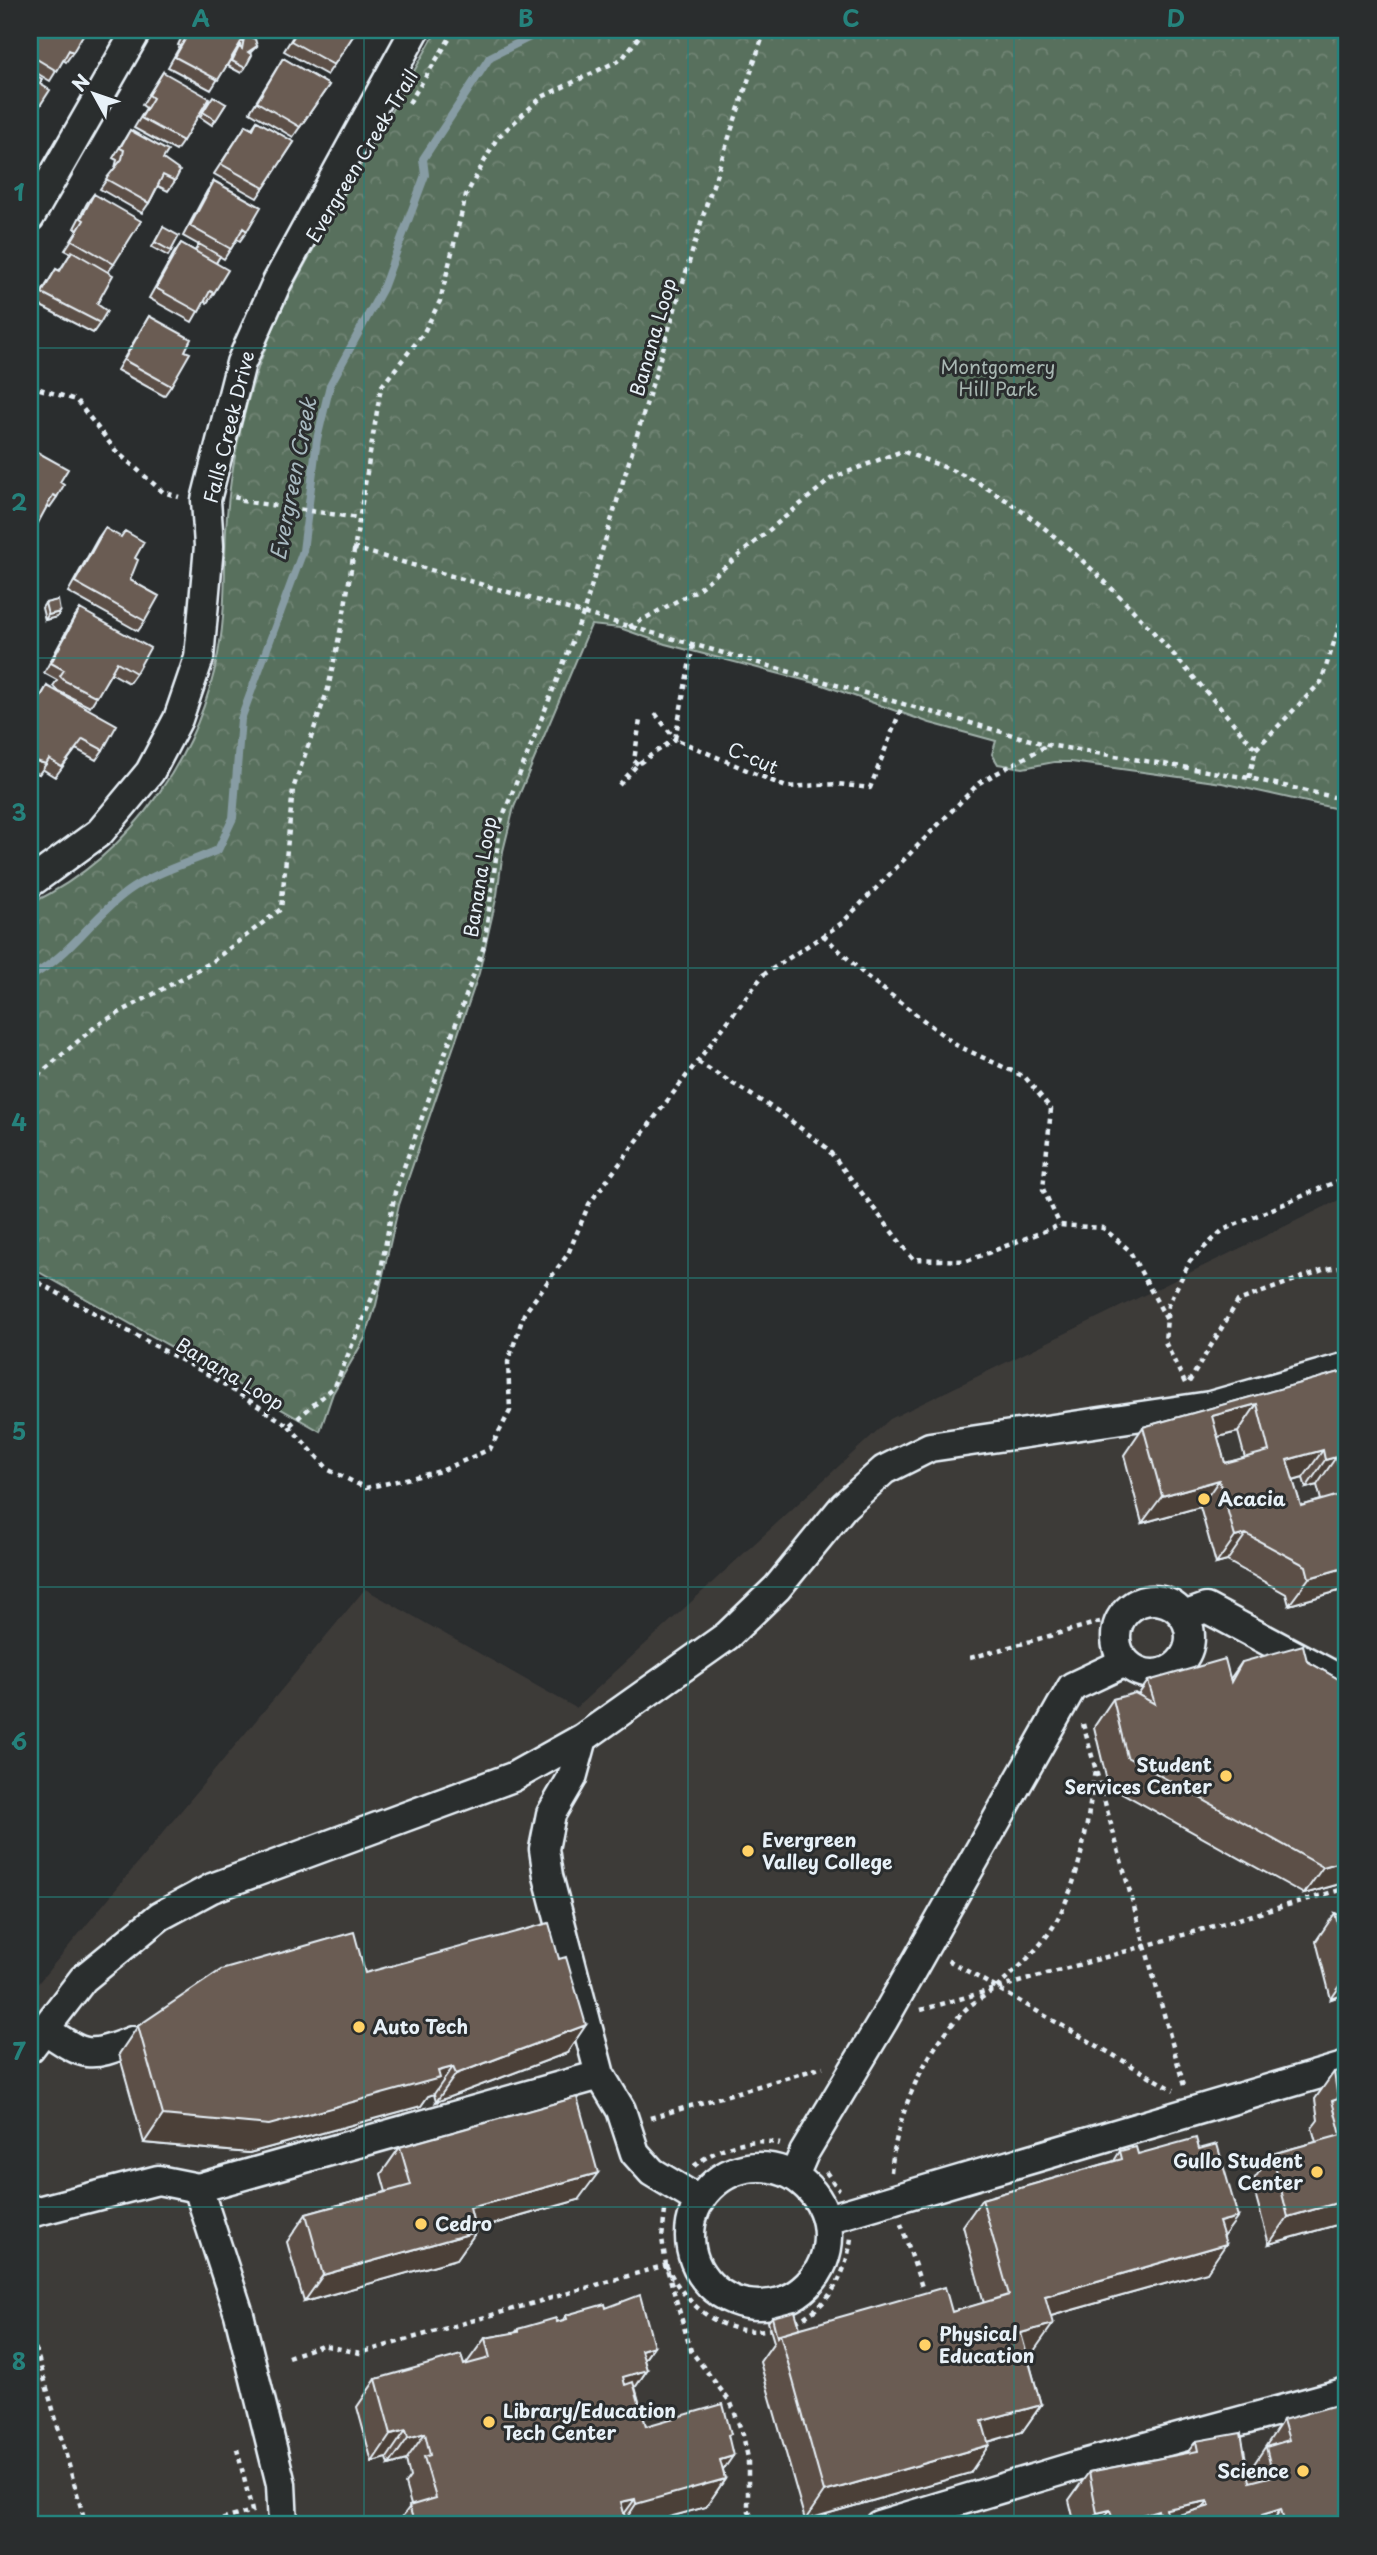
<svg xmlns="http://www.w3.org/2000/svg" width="1377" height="2555" font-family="'Playpen Sans',sans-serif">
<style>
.built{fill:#3e3b39}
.park{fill:url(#park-crowns);stroke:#a0b0aa;stroke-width:2}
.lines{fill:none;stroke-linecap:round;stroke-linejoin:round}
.stream{stroke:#879ca4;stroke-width:8}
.minor-casing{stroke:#e8f1f8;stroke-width:33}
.path{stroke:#e8f1f8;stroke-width:4.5;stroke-dasharray:5 5;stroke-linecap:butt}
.minor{stroke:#2a2d2e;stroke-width:28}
.wall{fill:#5c4f47;stroke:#e8f1f8;stroke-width:2;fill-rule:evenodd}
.shaded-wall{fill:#4b4039;stroke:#e8f1f8;stroke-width:2}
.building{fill:#6b5c52;stroke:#e8f1f8;stroke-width:2;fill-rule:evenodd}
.grid{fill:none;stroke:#25827c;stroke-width:2;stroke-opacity:0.55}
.poi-dot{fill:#ffd166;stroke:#2a2d2e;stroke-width:2.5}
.labels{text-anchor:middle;stroke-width:6;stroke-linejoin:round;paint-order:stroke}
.street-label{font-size:19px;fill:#e8f1f8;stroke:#2a2d2e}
.park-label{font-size:19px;fill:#a8b7b2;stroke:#2a2d2e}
.poi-label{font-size:19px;font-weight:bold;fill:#e8f1f8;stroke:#2a2d2e;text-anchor:start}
.water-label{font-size:21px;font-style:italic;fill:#a8b9c0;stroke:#2a2d2e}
.neatline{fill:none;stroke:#25827c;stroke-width:2.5}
.grid-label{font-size:23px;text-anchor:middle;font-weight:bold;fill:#25827c}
</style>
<defs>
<pattern id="park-crowns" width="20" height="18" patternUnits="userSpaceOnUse" patternTransform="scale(1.75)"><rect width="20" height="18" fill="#59705d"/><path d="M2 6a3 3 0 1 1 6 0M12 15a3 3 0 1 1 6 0" fill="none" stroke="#718575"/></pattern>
</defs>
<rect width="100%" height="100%" fill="#2a2d2e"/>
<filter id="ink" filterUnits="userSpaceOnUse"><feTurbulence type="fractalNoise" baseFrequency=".0143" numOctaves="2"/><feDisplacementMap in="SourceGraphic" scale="14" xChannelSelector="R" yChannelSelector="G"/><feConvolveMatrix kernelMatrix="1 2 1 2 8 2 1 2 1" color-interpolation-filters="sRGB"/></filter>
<g filter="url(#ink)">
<!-- built -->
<path class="built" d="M1347,1196V2525H30V1993L365,1589L576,1708L890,1419Z"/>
<!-- park -->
<path class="park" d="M437,30H1347V811L1222,783L1143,772L1071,762H1054L1023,768L998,764L992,754L996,741L930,723L823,685L665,644L620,628L591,625L514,807L503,851L497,895L479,973L399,1205L376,1305L365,1338L333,1393L320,1431L30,1267V904C134,854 205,749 221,636C226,601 224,565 226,530C229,475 241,418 259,365C278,310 307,260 336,209C369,149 404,90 437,30Z"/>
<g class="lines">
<!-- stream -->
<path class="stream" d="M30,977C70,956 92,917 128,891C151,874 191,862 218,850L233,818L241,719L303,551L317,439L330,385L383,288L425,175L423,159L490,57L544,30"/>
<!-- minor casing -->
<g class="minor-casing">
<path id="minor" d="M30,217L137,30
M30,883L100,832L150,772L178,719L199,658L209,546L206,500L241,363L277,282L415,30
M1116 1637a37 37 0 1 1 74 0a37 37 0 1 1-74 0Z
M1184,1616L1206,1608L1347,1683
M583,1738L572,1778L551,1814L544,1849L548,1876L600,2075L621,2110L635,2153L652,2172L700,2201
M44,2029C85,2056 86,2059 132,2041
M30,2048L83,1979L160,1916L212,1888L513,1777L583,1738L727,1636L777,1588L844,1506L884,1470L930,1447L1210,1406L1347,1367
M690 2236a69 69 0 1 1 138 0a69 69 0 1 1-138 0Z
M794,2176L804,2153L883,2021L1072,1687L1125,1662
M198,2188L239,2314L281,2484L283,2525
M30,2213L158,2180L198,2188L600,2075
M827,2219L1347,2066
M879,2525L1076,2466L1347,2392"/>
</g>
<!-- path -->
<path class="path" d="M409,103L455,30
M30,386L76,400L116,451L163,492L179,497
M237,495L236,500L358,518
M353,548L1048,745L1249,778
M1347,594L1345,609L1321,682L1256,749L1249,778L1347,800
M629,627L697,590L832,478L902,451C927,461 956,470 980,484C1090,548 1173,655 1256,749
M693,645L675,739L786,787L838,784L870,788L903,704
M638,764L634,761L640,720
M619,785L638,764L675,739L654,712
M823,935L866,976L956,1045L1025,1077L1051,1109L1043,1189L1060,1225
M698,1062L779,1112L827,1148L913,1259L967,1261L1060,1225L1103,1228L1129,1250L1167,1320
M30,1082L97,1025L210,963L281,909L293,789L328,689L343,618L381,387L423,334L440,301L466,195L497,138L542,97L622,59L644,30
M30,1278L211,1376L289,1426L335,1386L379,1281L395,1192L484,946L501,821L583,614L706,206L765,30
M1189,1382L1238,1301L1325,1269L1347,1266
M1185,1383L1165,1342L1168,1305L1190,1261L1223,1230L1347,1177
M289,1426L329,1470L366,1488L441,1471L490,1449L510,1411L508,1362L524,1314L568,1254L589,1204L763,975L842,923L979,783L1048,745
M970,1658L1121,1616
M1083,1724L1184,2086
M948,1960L1174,2090
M921,2010L1347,1888
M650,2118L823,2067
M694,2166C718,2147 749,2136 780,2144
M826,2172L839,2190
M891,2172C897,2113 923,2053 965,2010C973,2002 985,1996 995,1989C1015,1972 1039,1949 1053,1927C1082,1878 1087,1824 1095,1769
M665,2211L662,2238L666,2265L691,2351L731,2403L743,2435L748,2458V2510L756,2525
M901,2224L923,2290
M666,2265C686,2307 726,2341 776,2328
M795,2322C830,2306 846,2275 851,2238
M30,2329L86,2525
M288,2357L322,2345L360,2353L666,2265
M203,2525L252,2511L236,2445"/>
<!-- minor -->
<use href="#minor" class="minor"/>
</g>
<!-- wall -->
<path class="wall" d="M30,30L73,52L66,62L63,60L50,81L30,69Z
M185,30H231L257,46L250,53L245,68L241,73L228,66L235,52L240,48V44L211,90L168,67L180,46L178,45Z
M297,30H357L327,75L284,51Z
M283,58L329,85L293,137L250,112Z
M163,72L183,141L176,151L134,128L146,108L142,105Z
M209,101L226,104L212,125L200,117Z
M257,121L294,142L257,198L214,174L246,125L252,128Z
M130,130L163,159L175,181L168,191L158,186L149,203L142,213L100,189L115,168L117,160L113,158Z
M214,181L247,231L240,241L237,239L224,259L219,256L216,263L214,293L207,303L204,301L192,322L149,298L174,253L181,243L195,251L199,245L183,236L207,191Z
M94,194L114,264L108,272L97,304L100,323L93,333L35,303L56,269L59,271L71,253L65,250L78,230L74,228L87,203Z
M163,227L171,251L168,256L152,247Z
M149,316L185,351L171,386L164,396L117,370Z
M30,448L60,482L57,497L50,507L47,506L31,533L30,532Z
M105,528L135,558L130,580L145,621L138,631L68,592L98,538Z
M45,603L60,612L57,617L45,620L42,608Z
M80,609L136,673L129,683L111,673L90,707L58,691L53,686L57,680L44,673L73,619Z
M47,686L103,750L96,760L76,749L55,777L42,769L39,774L30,771V714Z
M1347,1370V1592L1346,1589L1289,1605L1286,1594L1227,1561L1216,1564L1200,1507L1142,1523L1124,1455L1143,1427ZM1238,1432L1245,1458L1225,1463L1217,1437ZM1303,1478L1306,1488L1317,1485L1321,1500L1301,1506L1293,1481Z
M1307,1661L1347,1684V1882L1304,1894L1108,1785L1094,1727L1113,1699L1138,1695L1148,1681L1230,1679L1242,1662Z
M1335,1913L1346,1919L1347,1917V2011L1343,1995L1331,1999L1316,1941Z
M365,1973L567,2053L436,2102L434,2094L428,2096L421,2106L249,2153L144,2143L119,2054L138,2026Z
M1347,2070V2222L1269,2244L1252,2182L1272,2154L1316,2142L1312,2128L1318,2120L1315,2099L1334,2072Z
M400,2147L578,2200L476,2229V2232L457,2259L304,2302L287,2242L306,2214L386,2192L381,2174Z
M1120,2151L1138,2154L1224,2237L1207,2272L1051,2316L1034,2351L1027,2354L1041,2405L1022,2432L988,2442L970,2473L805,2520L760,2362L774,2342L768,2322L772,2317L800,2328L952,2312L984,2303L963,2226L982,2199L1114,2161Z
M606,2308L654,2346L644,2360L647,2370L635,2387L646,2426L728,2438L723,2471L725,2479L706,2507L640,2525H396L411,2505L405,2484L410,2477L406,2460L389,2465L387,2458L372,2462L357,2407L376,2379L466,2364L485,2338L515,2333L518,2329L557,2322L563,2320L566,2315Z
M1283,2420L1347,2525H1075L1069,2500L1089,2472L1187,2453L1196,2441L1248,2473Z"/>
<!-- shaded-wall -->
<path class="shaded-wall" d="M60,612L57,617L45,620L48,615Z
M36,761L46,764L39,774L30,771Z
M1257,1404L1238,1432L1193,1443L1212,1416Z
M1323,1450L1303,1478L1268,1488L1287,1460Z
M1336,1457L1317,1485L1306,1488L1325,1460Z
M1219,1480L1200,1507L1142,1523L1162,1496Z
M1246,1534L1227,1561L1216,1564L1235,1537Z
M1347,1567L1346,1589L1289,1605L1309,1578Z
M1347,1860V1882L1304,1894L1323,1867Z
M1347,1976V1989L1343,1995L1331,1999Z
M586,2025L567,2053L436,2102L456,2074Z
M453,2067L434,2094L428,2096L421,2106L249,2153L144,2143L163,2115L438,2071Z
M598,2173L578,2200L451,2236L470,2208Z
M1347,2200V2222L1269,2244L1288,2217Z
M1238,2217L1218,2244L1219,2222Z
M476,2232L457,2259L304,2302L323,2275Z
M1226,2244L1207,2272L1026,2323L1045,2296Z
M1053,2324L1034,2351L1002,2361L1021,2333Z
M654,2346L634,2374L647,2370L628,2398L604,2405L641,2350Z
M1041,2405L1022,2432L963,2449L982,2421Z
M406,2430L387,2458L372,2462L391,2434Z
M425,2433L406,2460L389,2465L408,2438Z
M989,2445L970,2473L805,2520L824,2492Z
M733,2456L715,2482L725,2479L706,2507L640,2525H622L636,2504L720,2460Z
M635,2499L616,2525L621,2502Z
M1208,2501L1191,2525H1155L1166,2509Z
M1281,2509L1270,2525H1254L1262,2515Z
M1110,2510L1099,2525H1088L1097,2513Z
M1158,2510L1147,2525H1119L1122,2521Z"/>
<!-- building -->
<path class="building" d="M30,30H86L73,52L69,50L57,71L30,55Z
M187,30H231L244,37L218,80L175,57L187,36L185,35Z
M298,30H357L334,65L291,41Z
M250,37L255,39L257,46L248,52L252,55L245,68L232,61L239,47L242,49L244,38Z
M283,58L329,85L300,127L257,102Z
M163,72L209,98L183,141L141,118L153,98L149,95Z
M35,75L42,79L40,84L50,90L30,121V77L33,79Z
M213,96L226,104L216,120L203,112Z
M257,121L294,142L264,188L221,164L246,125L253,129Z
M130,130L168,151L163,159L180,171L175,181L163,175L149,203L106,179L122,159L124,150L120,148Z
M214,181L261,207L247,231L243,228L231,249L190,226Z
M94,194L141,221L114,264L72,240L84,220L81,218Z
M163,227L179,236L171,251L155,242Z
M181,243L228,270L214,293L210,291L199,312L156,288Z
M199,244L220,256L216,263L195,251Z
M72,251L113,275L97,304L107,311L100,323L42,293L56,269L60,271Z
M149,316L191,339L185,351L190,353L171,386L124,360Z
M30,448L68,469L60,482L64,485L57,497L53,495L38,523L30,518Z
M105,528L121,537L125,531L144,542L135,558L138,560L130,580L159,596L145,621L75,582Z
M58,600L60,612L48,615L45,603Z
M80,609L150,648L136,673L117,662L97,697L65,681L60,676L64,670L51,663Z
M47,686L117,725L103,750L83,739L62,767L49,759L46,764L36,761L30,756V716Z
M1347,1370V1567L1309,1578L1306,1566L1246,1534L1235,1537L1219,1480L1162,1496L1143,1427ZM1257,1404L1269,1451L1225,1463L1212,1416ZM1323,1450L1325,1460L1336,1457L1346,1493L1301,1506L1287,1460Z
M1303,1645L1307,1661L1347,1684V1860L1323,1867L1127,1757L1113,1699L1135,1693L1155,1704L1148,1681L1225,1659L1231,1682L1242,1662Z
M1335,1913L1347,1920V1959Z
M549,1923L559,1959L566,1957L586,2025L456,2074L453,2067L438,2071L440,2078L269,2125L163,2115L138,2026L221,1970L354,1932L365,1973Z
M1347,2070V2200L1288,2217L1272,2154L1341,2135L1332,2101L1338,2099L1334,2072Z
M577,2097L598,2173L470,2208L476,2232L323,2275L306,2214L411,2185L400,2147Z
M1196,2138L1199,2149L1217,2144L1238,2217L1219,2222L1226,2244L1045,2296L1053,2324L1021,2333L1041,2405L982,2421L989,2445L824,2492L780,2334L945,2287L952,2312L1009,2295L982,2199L1122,2159L1120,2151L1136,2147L1138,2154Z
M640,2295L654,2346L641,2350L647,2370L623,2377L625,2385L633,2382L646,2426L723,2404L731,2434L728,2435L733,2456L720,2460L725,2479L636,2504L635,2499L621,2502L627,2525H415L409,2506L436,2498L424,2457L430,2455L425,2433L408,2438L406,2430L391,2434L376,2379L461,2355L464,2365L490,2358L485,2338L518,2332V2329L556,2318L557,2322L567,2319L566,2315L605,2304L606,2308Z
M795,2311L800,2328L780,2334L777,2337L772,2317Z
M1347,2402V2525H1285L1281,2509L1262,2515L1265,2525H1114L1110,2510L1097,2513L1089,2472L1198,2451L1196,2441L1241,2433L1250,2482L1273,2476L1266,2447L1289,2440L1283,2420ZM1208,2501L1210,2506L1168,2518L1166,2509ZM1158,2510L1160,2518L1123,2525L1122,2521Z"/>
</g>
<!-- grid -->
<path class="grid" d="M364,30V2525M688,30V2525M1014,30V2525M30,348H1347M30,658H1347M30,968H1347M30,1278H1347M30,1587H1347M30,1897H1347M30,2207H1347"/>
<!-- markers -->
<g class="poi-dot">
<circle cx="1204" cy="1499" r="7"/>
<circle cx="1226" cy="1776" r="7"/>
<circle cx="748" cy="1851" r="7"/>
<circle cx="359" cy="2027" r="7"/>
<circle cx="1317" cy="2172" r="7"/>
<circle cx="421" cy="2224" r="7"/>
<circle cx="925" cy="2345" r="7"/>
<circle cx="489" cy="2422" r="7"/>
<circle cx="1303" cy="2471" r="7"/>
</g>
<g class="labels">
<!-- street labels -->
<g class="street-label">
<text transform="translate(362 156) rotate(-59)" y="7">Evergreen Creek Trail</text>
<text transform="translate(653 337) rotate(-74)" y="7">Banana Loop</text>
<text transform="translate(229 427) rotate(-76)" y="7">Falls Creek Drive</text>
<text transform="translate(753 758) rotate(23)" y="7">C-cut</text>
<text transform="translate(480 877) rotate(-81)" y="7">Banana Loop</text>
<text transform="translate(230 1374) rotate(31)" y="7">Banana Loop</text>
</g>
<!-- park labels -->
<g class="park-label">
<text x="998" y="374">Montgomery<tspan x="998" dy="22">Hill Park</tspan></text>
</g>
<!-- poi labels -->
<g class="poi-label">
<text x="1218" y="1506">Acacia</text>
<text x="1212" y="1772" text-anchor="end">Student<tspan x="1212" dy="22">Services Center</tspan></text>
<text x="762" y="1847">Evergreen<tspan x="762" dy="22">Valley College</tspan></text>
<text x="373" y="2034">Auto Tech</text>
<text x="1303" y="2168" text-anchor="end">Gullo Student<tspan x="1303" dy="22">Center</tspan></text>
<text x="435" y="2231">Cedro</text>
<text x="939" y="2341">Physical<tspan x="939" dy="22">Education</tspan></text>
<text x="503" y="2418">Library/Education<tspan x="503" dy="22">Tech Center</tspan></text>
<text x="1289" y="2478" text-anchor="end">Science</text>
</g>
<!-- water labels -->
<g class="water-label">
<text transform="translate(294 479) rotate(-79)" y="7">Evergreen Creek</text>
</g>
</g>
<!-- margin -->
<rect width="1377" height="2555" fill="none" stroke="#2a2d2e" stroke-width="77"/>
<!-- north arrow -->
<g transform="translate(94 94) rotate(310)" stroke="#2a2d2e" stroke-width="5" paint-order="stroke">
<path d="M0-5L12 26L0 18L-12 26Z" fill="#e8f1f8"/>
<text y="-10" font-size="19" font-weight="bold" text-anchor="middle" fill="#e8f1f8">N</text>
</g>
<rect x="38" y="38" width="1300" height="2478" class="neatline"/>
<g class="grid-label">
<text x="201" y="27">A</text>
<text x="526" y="27">B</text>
<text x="851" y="27">C</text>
<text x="1176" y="27">D</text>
<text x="19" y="201">1</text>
<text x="19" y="511">2</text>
<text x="19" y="821">3</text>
<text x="19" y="1131">4</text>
<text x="19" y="1440">5</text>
<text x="19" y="1750">6</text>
<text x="19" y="2060">7</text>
<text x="19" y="2370">8</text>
</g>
</svg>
